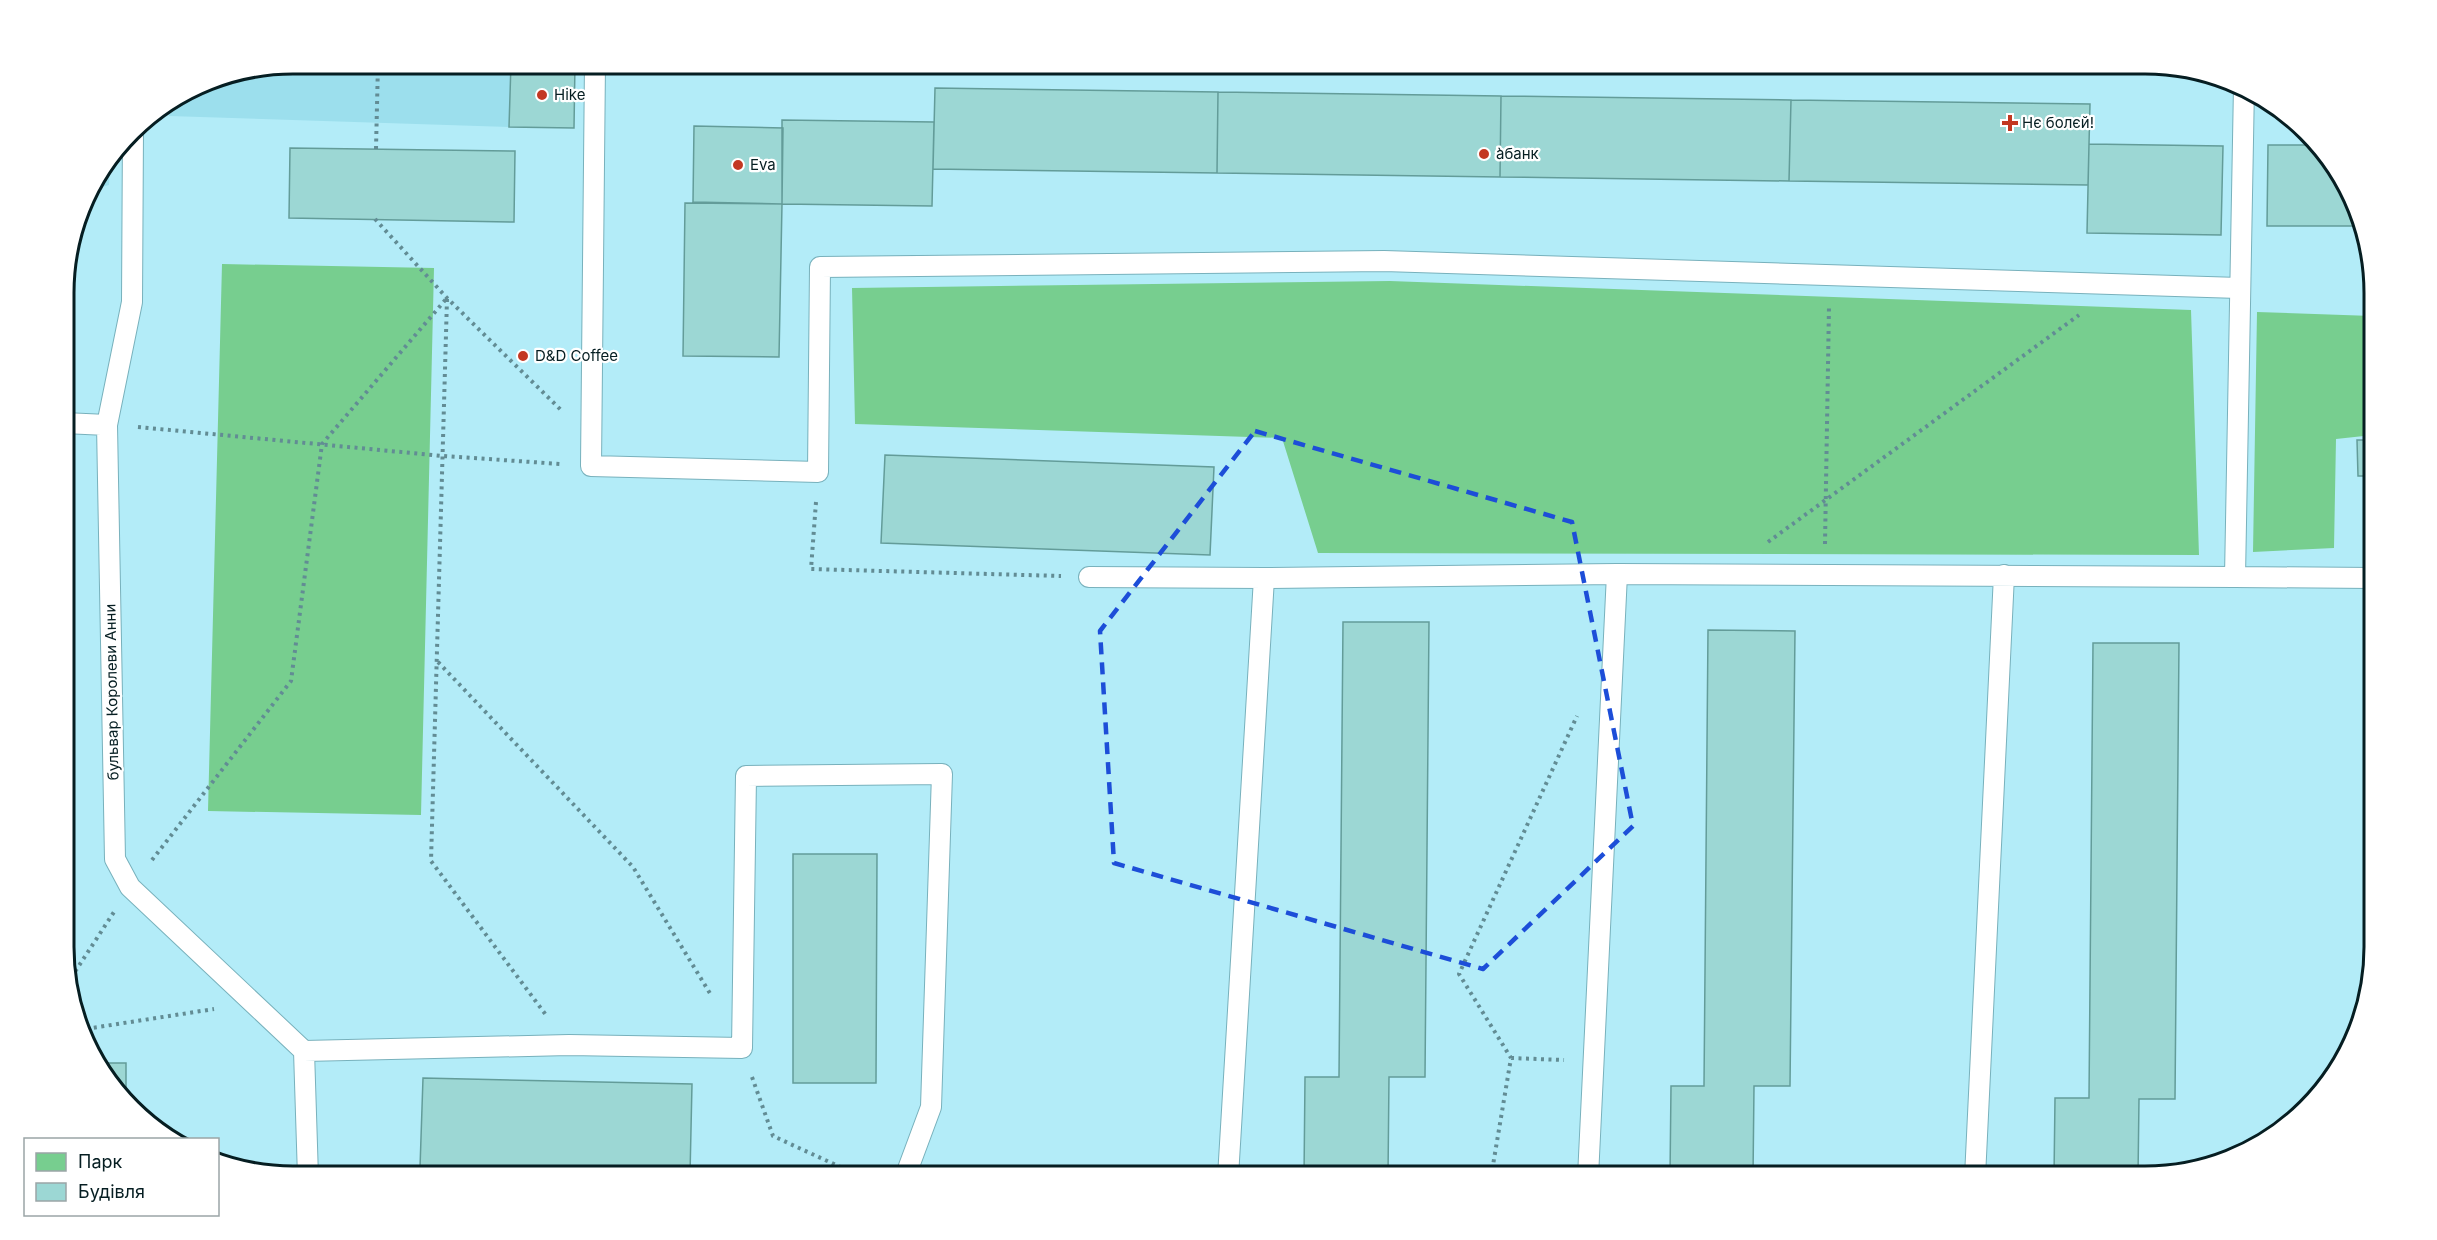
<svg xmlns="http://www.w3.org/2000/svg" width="2437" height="1240" font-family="Inter,sans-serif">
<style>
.built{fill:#9cdfed}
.green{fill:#77ce8f}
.building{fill:#9cd7d4;stroke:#639c99;stroke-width:1.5}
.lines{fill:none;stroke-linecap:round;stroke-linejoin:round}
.lane-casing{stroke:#78b1bc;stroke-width:22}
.path{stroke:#628c94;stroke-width:4;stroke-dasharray:3 4.5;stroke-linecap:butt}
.lane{stroke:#fff;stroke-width:20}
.marked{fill:none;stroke:#1d4ed8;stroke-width:4.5;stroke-dasharray:12 8;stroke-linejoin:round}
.poi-dot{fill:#c33822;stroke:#fff;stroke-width:2}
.labels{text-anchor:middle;stroke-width:4.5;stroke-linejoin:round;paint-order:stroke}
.poi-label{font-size:15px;fill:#061e22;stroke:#fff;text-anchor:start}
.street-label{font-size:15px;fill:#061e22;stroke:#fff}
.rim{fill:none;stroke:#061e22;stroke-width:3}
</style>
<rect width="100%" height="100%" fill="#b3ecf8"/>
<!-- built -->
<path class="built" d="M292,63H511L509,127L169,116V102L205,80Z
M110,160L109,185L86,191Z"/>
<!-- green -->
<path class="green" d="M222,264L434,268L421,815L208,811Z
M1390,281L2191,310L2199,555L1318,553L1282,438L855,424L852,288Z
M2257,312L2372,316L2373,435L2336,439L2334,548L2253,552Z"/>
<!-- building -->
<path class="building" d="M511,63H575L574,128L509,127Z
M935,88L1218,92L1217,173L933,169Z
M1218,92L1501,96L1500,177L1217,173Z
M1501,96L1791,100L1789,181L1500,177Z
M1791,100L2090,104L2088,185L1789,181Z
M782,120L934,122L932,206L782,204Z
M694,126L783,128L782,204L693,202Z
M2089,144L2223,146L2221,235L2087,233Z
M2268,145H2318L2335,165L2358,226H2267Z
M290,148L515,151L514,222L289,218Z
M685,203L782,204L779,357L683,356Z
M2357,440H2373V476H2358Z
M885,455L1214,467L1210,555L881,543Z
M1343,622H1429L1425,1077H1389L1388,1177H1304L1305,1077H1339Z
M1708,630L1795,631L1790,1086H1754L1753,1177H1670L1671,1086H1704Z
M2093,643H2179L2175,1099H2139L2138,1177H2054L2055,1098H2089Z
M793,854H877L876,1083H793Z
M97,1063H126V1100L110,1087Z
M423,1078L692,1084L690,1175L420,1168Z"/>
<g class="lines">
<!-- lane casing -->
<g class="lane-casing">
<path id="lane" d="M595,63L591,466L818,472L820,267L1384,261L2239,288
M2244,86L2235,577L2373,578
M133,130L132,302L107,425L115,859L130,887L304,1051L308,1177
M64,423L107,425
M1089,577L1264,578L1617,574L2235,577
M304,1051L569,1045L742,1048L746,776L942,774L931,1107L905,1177
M1228,1177L1264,578
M1588,1177L1617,574
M1975,1177L2004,575"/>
</g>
<!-- path -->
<path class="path" d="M376,149L378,63
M375,219L447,298L561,410
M447,299L431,861L546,1015
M138,427L443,456L561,464
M816,502L811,569L1061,576
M1768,542L2079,315
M1825,544L1829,306
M438,662L633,867L711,995
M152,860L291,681L322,444L447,298
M67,984L114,912
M79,1030L214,1009
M1511,1058L1564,1060
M752,1077L773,1136L862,1177
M1491,1177L1511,1058L1459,974L1577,716"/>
<!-- lane -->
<use href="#lane" class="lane"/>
</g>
<!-- marked area -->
<path class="marked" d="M1255,431L1572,522L1633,826L1483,969L1114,863L1100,631Z"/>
<!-- markers -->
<g class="poi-dot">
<circle cx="542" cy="95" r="6"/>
<path d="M2007 114h6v6h6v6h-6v6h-6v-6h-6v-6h6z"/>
<circle cx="1484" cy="154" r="6"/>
<circle cx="738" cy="165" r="6"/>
<circle cx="523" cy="356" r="6"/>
</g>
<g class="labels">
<!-- poi labels -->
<g class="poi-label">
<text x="554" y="100">Hike</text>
<text x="2022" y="128">Нє болєй!</text>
<text x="1496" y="159">а̀банк</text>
<text x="750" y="170">Eva</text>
<text x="535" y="361">D&amp;D Coffee</text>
</g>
<!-- street labels -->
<g class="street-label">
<text transform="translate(112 692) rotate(-91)" y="5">бульвар Королеви Анни</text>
</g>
</g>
<!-- crop -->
<path d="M0 0H2437V1240H0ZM293 74H2145A219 219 0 0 1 2364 293V947A219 219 0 0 1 2145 1166H293A219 219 0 0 1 74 947V293A219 219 0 0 1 293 74Z" fill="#fff" fill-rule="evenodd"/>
<path class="rim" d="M293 74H2145A219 219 0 0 1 2364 293V947A219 219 0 0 1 2145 1166H293A219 219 0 0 1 74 947V293A219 219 0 0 1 293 74Z"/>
<!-- legend -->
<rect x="24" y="1138" width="195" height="78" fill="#ffffff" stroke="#9ba5a7" stroke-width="1.5"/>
<rect x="36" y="1153" width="30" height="18" fill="#77ce8f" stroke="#9ba5a7" stroke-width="1.5"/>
<text x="78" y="1168" font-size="18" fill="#061e22">Парк</text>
<rect x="36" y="1183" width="30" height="18" fill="#9cd7d4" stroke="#9ba5a7" stroke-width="1.5"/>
<text x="78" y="1198" font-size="18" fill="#061e22">Будівля</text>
</svg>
